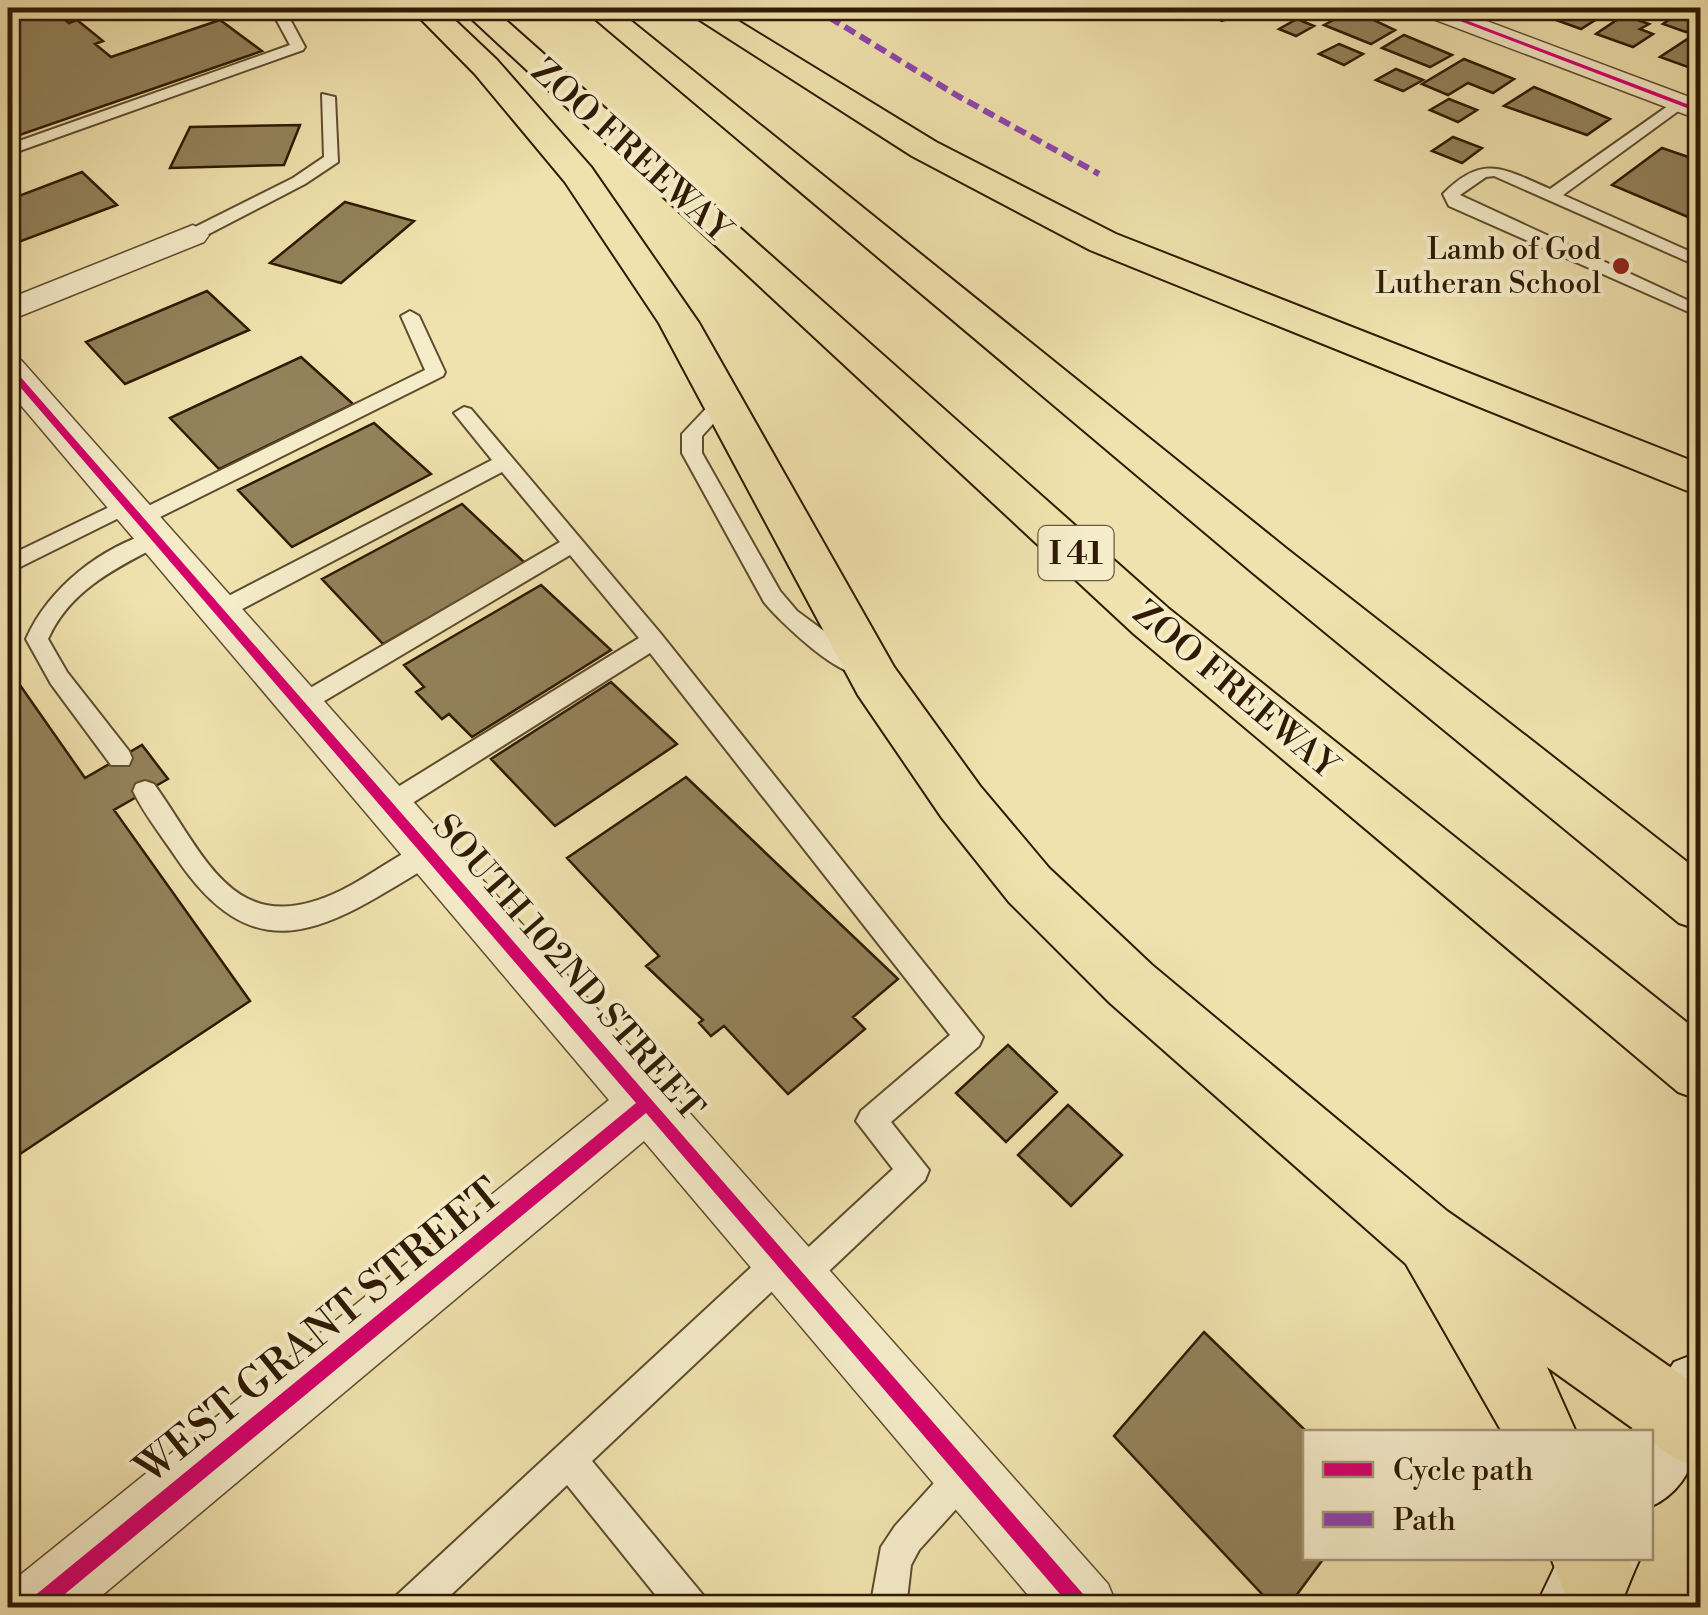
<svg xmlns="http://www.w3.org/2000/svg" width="1708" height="1615" font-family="'Libre Bodoni',serif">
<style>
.building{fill:#93825b;stroke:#2f1a02;stroke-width:2.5}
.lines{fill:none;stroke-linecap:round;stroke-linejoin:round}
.service-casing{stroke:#5f4c2d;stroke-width:4}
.minor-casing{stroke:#5f4c2d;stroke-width:3}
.secondary-casing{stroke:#2f1a02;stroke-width:4}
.motorway-casing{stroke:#2f1a02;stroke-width:4}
.service{fill:#f5ecca;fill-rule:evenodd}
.minor{fill:#f5ecca;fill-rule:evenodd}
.secondary{fill:#f5ecca;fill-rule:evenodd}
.motorway{fill:#f0e2ae;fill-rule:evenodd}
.quiet{stroke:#8e44ad;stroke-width:6;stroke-dasharray:12 6;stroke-linecap:butt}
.cycleway-casing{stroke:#f5ecca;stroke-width:7}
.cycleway{fill:#d6006c;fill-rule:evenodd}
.poi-dot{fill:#8f2418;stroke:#f5ecca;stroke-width:4}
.labels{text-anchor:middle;stroke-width:8;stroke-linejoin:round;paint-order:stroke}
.far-poi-label{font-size:30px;fill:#2f1a02;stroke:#f5ecca;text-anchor:end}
.shield{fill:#f5ecca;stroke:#6a593e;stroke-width:2.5}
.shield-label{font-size:32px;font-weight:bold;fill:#2f1a02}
.street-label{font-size:35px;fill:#2f1a02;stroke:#f5ecca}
.near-street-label{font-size:42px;fill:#2f1a02;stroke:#f5ecca}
</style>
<rect width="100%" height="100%" fill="#f0e2ae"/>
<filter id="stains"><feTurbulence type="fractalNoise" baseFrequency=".002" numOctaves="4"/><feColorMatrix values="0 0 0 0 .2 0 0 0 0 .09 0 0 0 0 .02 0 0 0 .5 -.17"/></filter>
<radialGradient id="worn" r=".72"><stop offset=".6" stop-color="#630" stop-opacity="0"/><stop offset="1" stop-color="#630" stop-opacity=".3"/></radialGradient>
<!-- building -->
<path class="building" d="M8,8H66L54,11L69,23L77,20L103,41L95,44L111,57L220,20L262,51L8,139V91L19,87L8,77Z
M1202,8H1243L1249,10L1222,21L1202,12L1207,10Z
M1284,8H1329L1310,18Z
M1541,8H1597L1592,11L1603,15L1581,29L1534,12Z
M1349,12L1359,13L1395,30L1371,44L1324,25Z
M1678,14L1700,22L1686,32L1663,24Z
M1624,15L1649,24L1640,29L1653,34L1633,47L1596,34Z
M1297,19L1314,26L1296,36L1279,29Z
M1404,35L1452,55L1430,67L1382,48Z
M1689,38L1700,42L1699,71L1660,57Z
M1339,44L1363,54L1344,65L1319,54Z
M1464,59L1514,79L1493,93L1468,83L1448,95L1422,84Z
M1396,69L1423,80L1403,91L1376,80Z
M1534,87L1573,103L1610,119L1587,135L1504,106Z
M1449,99L1477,110L1458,122L1430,110Z
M300,125L284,165L170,168L190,127Z
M1453,137L1482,148L1462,163L1432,151Z
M1662,148L1700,161V222L1612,185Z
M82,172L117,205L8,246V200Z
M345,202L414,221L341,283L270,263Z
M207,291L249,330L125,384L86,342Z
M301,357L353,404L219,469L170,418Z
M374,423L431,474L292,547L238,490Z
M462,504L525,563L383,644L322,579Z
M541,585L611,650L472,737L449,714L442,719L416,692L424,687L404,665Z
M8,668L85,778L142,745L168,779L114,810L250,1001L8,1162Z
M611,682L677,744L555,826L491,759Z
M686,777L898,979L853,1017L865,1029L788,1094L724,1026L711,1036L699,1023L703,1020L646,966L659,956L567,858Z
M1008,1045L1057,1092L1006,1142L956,1093Z
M1068,1105L1122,1155L1071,1206L1018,1155Z
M1204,1332L1307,1432L1306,1558H1324L1287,1608H1275L1114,1436Z"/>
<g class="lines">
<!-- service casing -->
<g class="service-casing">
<path id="service" d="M270,8H284L305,47L303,50L8,155V145L290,45Z
M322,94L335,97L338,162L305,184L199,239H187V231L293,178L324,157Z
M1675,101L1688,104L1563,195L1700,256V267L1494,176L1486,177L1460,195L1700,306V317L1449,206L1443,194C1483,153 1504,169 1550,189Z
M410,311L419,316L445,372L443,376L146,524H132V514L425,370L401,316Z
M723,396L733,402L702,436V453L780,591L797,611L866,662L870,668L866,674C843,682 779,621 764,602L682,453V434L716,398Z
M464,407L471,409L661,634L983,1037L979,1046L891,1122L929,1170L925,1180L811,1288L800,1293L789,1288L785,1279L592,1461L703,1595L708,1608H666L567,1485L437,1608H392L397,1595L773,1247L784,1242L795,1247L799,1256L893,1169L856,1121L861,1111L950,1035L650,653L398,812H380L377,805L380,798L639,638L570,555L309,710H293L289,704L293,698L560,542L502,472L227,617H211L208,611L211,605L492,460L454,413Z
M128,498L135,500V510L8,573V556Z
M156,531L164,533V543C118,567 70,589 48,639L67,672L129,751L132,758L129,765H111L51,684L26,639C49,587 101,547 156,531Z
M145,781L154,784C207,858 234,943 342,890C371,876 399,852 430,841L439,844L443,852L439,860C335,922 260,984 175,856C161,835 144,814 133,791L136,784Z
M965,1457L977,1462L982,1474L977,1486L919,1550L911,1565L906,1608H870L881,1547L895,1526L953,1462Z"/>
</g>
<!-- minor casing -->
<g class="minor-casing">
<path id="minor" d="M1416,8H1452L1700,101V120L1420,14Z
M193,225L209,235L204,242L8,321V299Z
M8,357L21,360L1108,1584L1118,1608H1039L644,1141L87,1608H8L9,1584L609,1100L8,390Z"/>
</g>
<!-- secondary casing -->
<g class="secondary-casing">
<path id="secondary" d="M1700,1352C1704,1410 1708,1481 1650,1507V1432H1630L1674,1362Z
M1559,1558H1640L1618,1608H1535Z"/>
</g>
<!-- motorway casing -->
<g class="motorway-casing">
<path id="motorway" d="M410,8H442L497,60L591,167L699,323L894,667L980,786L1049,868L1152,965L1447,1211L1700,1388V1469L1674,1458L1650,1441V1432H1638L1547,1367L1576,1432H1502L1406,1264L1110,1003L1009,902L942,818L858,695L659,323L565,182L475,74Z
M460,8H492L1168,608L1700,1033V1100L1678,1092L1134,634Z
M582,8H615L1287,549L1700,872V930L1679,923L1253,573Z
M681,8H717L936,142L1116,234L1700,464V496L1090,250L912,156Z
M1551,1558H1629L1634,1571L1623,1599L1602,1608L1567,1599Z"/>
</g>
<!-- service -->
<use href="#service" class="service"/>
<!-- minor -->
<use href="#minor" class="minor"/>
<!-- secondary -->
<use href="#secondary" class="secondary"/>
<!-- motorway -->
<use href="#motorway" class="motorway"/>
<!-- quiet -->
<path class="quiet" d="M814,8L958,96L1099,174"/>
<!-- cycleway casing -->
<g class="cycleway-casing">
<path id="cycleway" d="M1426,8H1434L1700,109V113Z
M8,365L11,366L1090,1602L1093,1608H1072L646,1113L48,1608H24L27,1602L636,1103L8,373Z"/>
</g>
<!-- cycleway -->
<use href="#cycleway" class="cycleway"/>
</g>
<!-- markers -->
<circle class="poi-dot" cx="1621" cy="266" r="10"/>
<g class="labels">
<!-- far-poi labels -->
<g class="far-poi-label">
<text x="1601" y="259">Lamb of God<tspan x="1601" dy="34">Lutheran School</tspan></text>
</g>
<!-- shield labels -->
<rect class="shield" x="1038.5" y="526" width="75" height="54" rx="8"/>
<g class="shield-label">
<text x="1076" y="564">I 41</text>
</g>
<!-- street labels -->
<g class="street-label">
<text transform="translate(632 150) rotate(42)" y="12">ZOO FREEWAY</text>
<text transform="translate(1236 689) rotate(40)" y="12">ZOO FREEWAY</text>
<text transform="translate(569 967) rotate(49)" y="12">SOUTH 102ND STREET</text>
</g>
<!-- near-street labels -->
<g class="near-street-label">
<text transform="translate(318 1330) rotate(-39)" y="15">WEST GRANT STREET</text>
</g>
</g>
<!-- margin -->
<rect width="1708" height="1615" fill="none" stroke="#f0e2ae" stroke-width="40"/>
<rect x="10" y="10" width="1688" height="1595" fill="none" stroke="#2f1a02" stroke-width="5"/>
<rect x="20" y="20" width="1668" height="1575" fill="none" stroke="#2f1a02" stroke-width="2.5"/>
<!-- legend -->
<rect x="1303" y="1430" width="350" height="130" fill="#f5ecca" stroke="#a6987a" stroke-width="2.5"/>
<rect x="1323" y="1462" width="50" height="15" fill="#d6006c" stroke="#a6987a" stroke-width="2.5"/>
<text x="1393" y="1480" font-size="30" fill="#2f1a02">Cycle path</text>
<rect x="1323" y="1512" width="50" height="15" fill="#8e44ad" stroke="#a6987a" stroke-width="2.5"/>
<text x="1393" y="1530" font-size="30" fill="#2f1a02">Path</text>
<rect width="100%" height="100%" filter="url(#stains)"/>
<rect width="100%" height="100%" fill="url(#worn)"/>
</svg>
